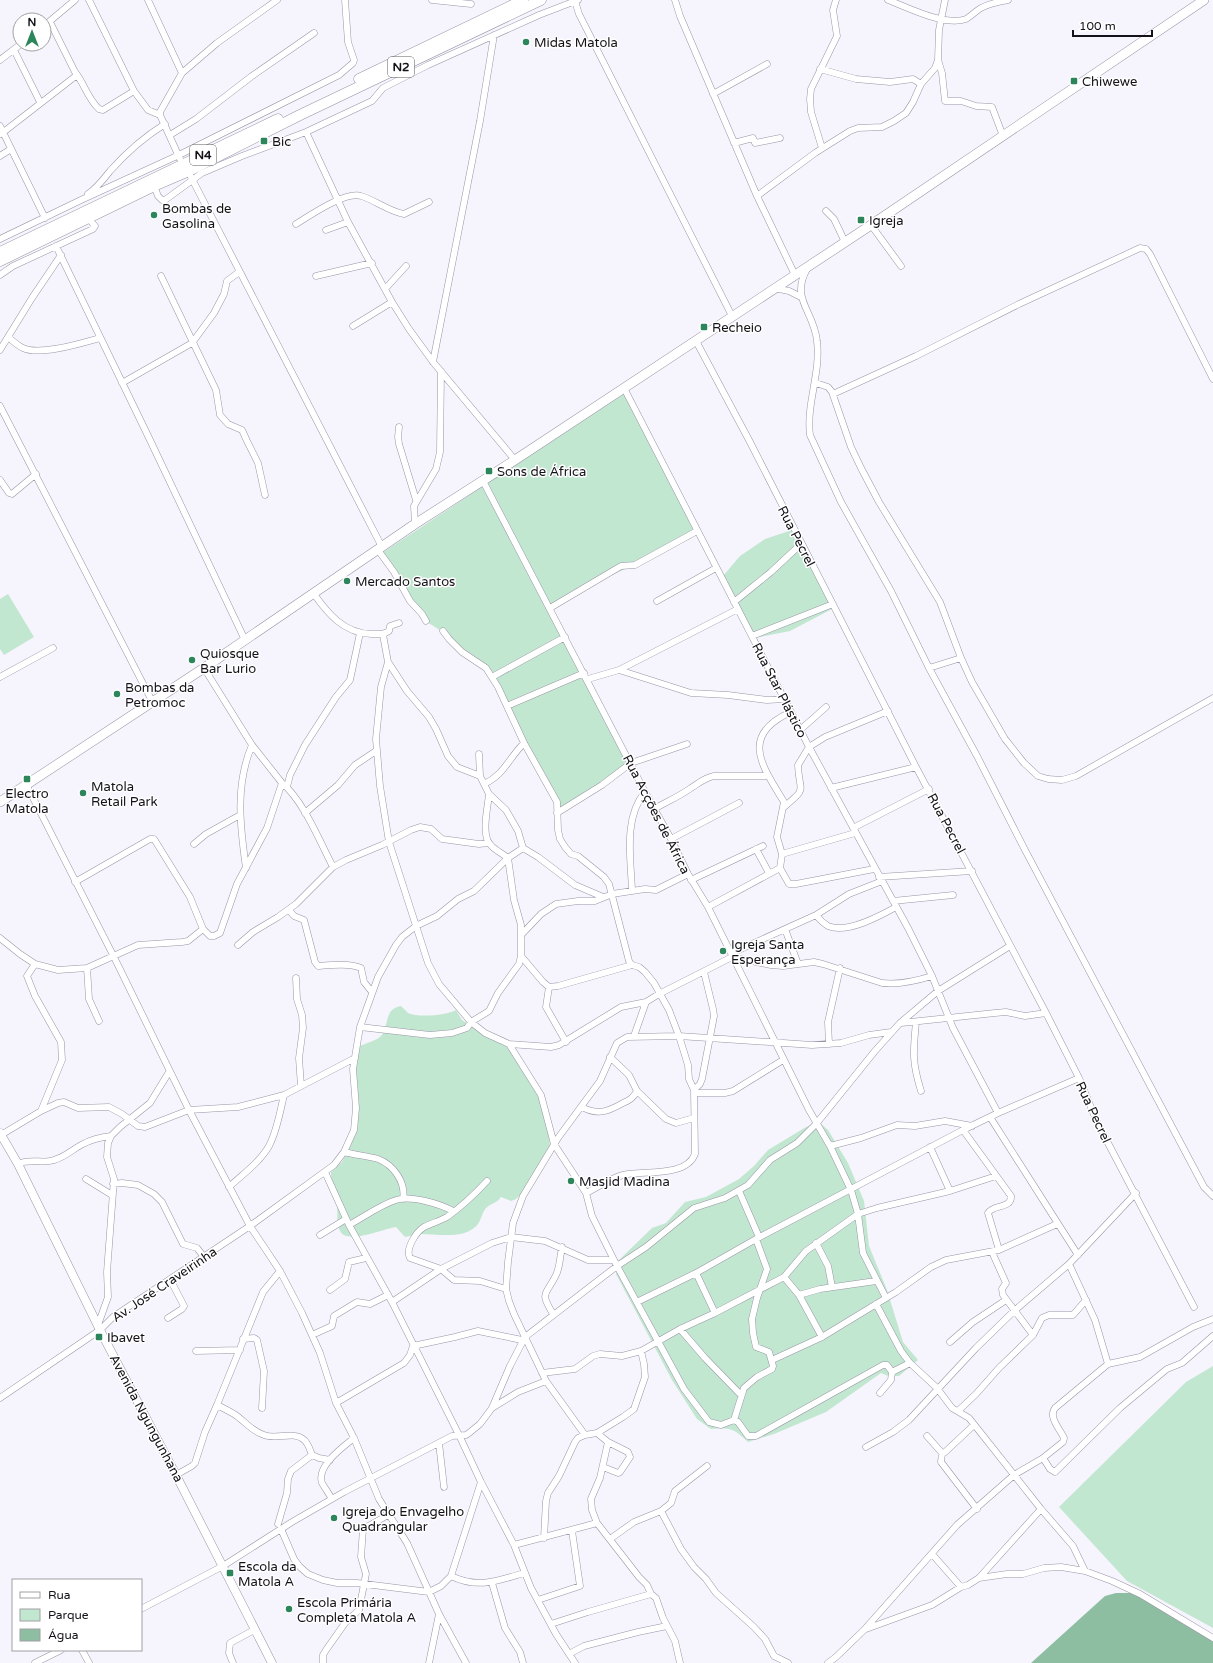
<svg xmlns="http://www.w3.org/2000/svg" width="1213" height="1663" font-family="'Varela Round',sans-serif">
<style>
.green{fill:#c2e7d0}
.water{fill:#8dbea1}
.lines{fill:none;stroke-linecap:round;stroke-linejoin:round}
.minor-casing{stroke:#9a94a7;stroke-width:7}
.tertiary-casing{stroke:#9a94a7;stroke-width:9}
.secondary-casing{stroke:#9a94a7;stroke-width:10}
.trunk-casing{stroke:#9a94a7;stroke-width:11}
.minor{stroke:#fff;stroke-width:6}
.tertiary{stroke:#fff;stroke-width:8}
.secondary{stroke:#fff;stroke-width:9}
.trunk{stroke:#fff;stroke-width:10}
.poi-dot{fill:#2d865b;stroke:#fff;stroke-width:1.5}
.labels{text-anchor:middle;stroke-width:3;stroke-linejoin:round;paint-order:stroke}
.shield{fill:#fff;stroke:#5a585d;stroke-width:1}
.shield-label{font-size:12px;font-weight:bold;fill:#141118}
.poi-label{font-size:13px;fill:#141118;stroke:#fff;text-anchor:start}
.street-label{font-size:13px;fill:#141118;stroke:#fff}
</style>
<rect width="100%" height="100%" fill="#f6f4fc"/>
<!-- green -->
<path class="green" d="M624,393L697,526L692,538L556,601L550,605L630,767L590,796L559,810L488,672L443,632L427,622L382,553Z
M792,530L834,608L790,631L750,639L723,576L740,556L765,539Z
M8,594L34,637L4,655L0,649V599Z
M401,1006C403,1008 406,1011 408,1013C419,1018 447,1015 456,1010L462,1020L507,1047L527,1074L538,1095L548,1127L550,1147L524,1191L516,1199L511,1201L501,1197C496,1204 491,1203 486,1208C482,1213 481,1220 478,1224C466,1240 437,1234 421,1234C416,1235 410,1236 405,1237L396,1227C383,1229 347,1245 340,1231C336,1223 338,1215 337,1206C335,1195 331,1184 331,1172L342,1162L351,1145L358,1115L355,1081L357,1056L360,1046C366,1043 376,1041 381,1036C390,1026 383,1009 401,1006Z
M820,1123L828,1130L848,1163L864,1201L869,1246L887,1290L903,1342L918,1360L899,1376H888L881,1373L826,1412L774,1434L748,1442C733,1428 731,1428 711,1429L697,1419L672,1380L616,1274L618,1261L652,1228L666,1223L685,1202L706,1197L739,1179L754,1166L768,1150L806,1127Z
M1213,1366V1628L1127,1581L1059,1507L1186,1382Z"/>
<!-- water -->
<path class="water" d="M1116,1593H1134L1213,1640V1663H1031L1105,1596Z"/>
<g class="lines">
<!-- minor casing -->
<g class="minor-casing">
<path id="minor" d="M89,0L134,91L148,110L160,115
M148,0L182,73
M432,0L471,4
M675,0L680,16L757,196L795,275
M888,0C907,7 945,27 966,19C971,16 976,11 981,8C990,3 999,2 1008,0
M575,1L579,14L732,316
M50,22L75,72C84,83 88,99 99,109L103,110L134,91
M44,26L75,0
M14,50L40,102
M0,60L21,44
M938,60L942,73L945,101H961L976,106L992,107L1003,136
M820,69L856,79L890,82L913,79L921,84
M713,94L767,64
M0,126L45,218
M306,132L348,222L392,302L409,329L433,362L515,460
M1,134L77,75
M170,135L196,119L252,76L314,33
M734,143L753,138L755,143L780,138
M822,148L811,112L810,99L811,89L837,36L833,10L836,0
M0,156L11,149
M180,159L160,115V112L182,73L217,43L277,0
M191,177L382,547
M154,186L158,196L162,200H165L202,173L242,156L306,132L372,101L383,88L428,65L539,15L578,0
M88,194C97,188 103,180 110,171C126,153 144,137 165,124
M757,196L815,153L850,131L858,128L882,127L894,121L906,113L913,102L921,84L935,68L938,60L939,30L945,0
M826,211L834,219L845,242
M296,224C309,216 345,191 361,196C375,200 388,211 404,214L429,202
M871,225L901,266
M326,230L348,222
M0,239L81,200L179,155L339,75L353,63L354,60L348,42L345,0
M56,246C120,377 183,508 245,640
M807,269C790,299 814,311 817,341C821,373 806,404 810,435L841,502L891,591L929,668L977,756L1025,850L1204,1187L1213,1196
M0,275L13,266L93,229L95,226L88,218
M161,276L216,390L220,415L228,424L242,430L247,441L258,463L265,495
M316,276L372,263
M774,288L789,291L801,297
M385,289L406,266
M353,326L392,302
M8,337C13,341 18,346 23,348C40,356 82,343 100,338
M696,341L750,442L916,767L1046,1013L1079,1078L1097,1122L1194,1307
M0,350L32,298L61,255
M433,362L480,121L494,35
M122,383L192,343L214,313L224,294L227,281L239,272
M816,383L828,387L832,392L851,447L861,468L879,502L940,602L961,658L972,682L1005,739L1024,763L1038,776L1048,779L1062,780L1076,776L1213,698
M624,388L809,747L908,928L932,976L953,1028L998,1113
M833,394L916,356L1019,304L1140,248L1146,249L1150,254L1213,379
M0,406L152,701
M399,427L398,437L399,444L416,500
M0,480L9,493L12,494L36,474
M483,481L645,792L671,839L688,874L708,907L809,1110L830,1146L851,1190L858,1214L863,1253L886,1298
M415,524L414,506L436,469L440,452L441,371
M378,550L394,572L410,601L422,614L426,621
M314,594C328,614 344,633 371,634C379,634 383,635 389,631L390,626L399,623
M657,601L716,568
M734,602L771,572L801,544
M550,608L621,566L635,565L697,531
M443,631L449,639L462,652L486,668L498,687L524,743L557,802L558,830L560,839L565,847L571,854L578,856L604,877L609,884L629,961L632,965L639,967L645,972L654,983L669,1010L679,1036L688,1065L689,1079L694,1090L695,1154C686,1178 642,1170 623,1175C611,1178 598,1187 586,1193
M383,635L388,662L407,691L429,717L436,729L448,756L457,767L480,776
M752,636L833,604
M388,662L381,687L376,739L380,786L389,842L428,963L439,984L471,1022L485,1033L509,1044L551,1047L559,1045L621,1007L646,1002
M204,668L252,745L282,783C303,800 320,842 333,867
M929,668L961,658
M619,670L691,693L728,695L767,700L785,699
M0,677L53,648
M492,677L565,637
M588,679L619,670L738,609
M507,706L584,673
M791,712C739,735 762,766 784,802L777,837L782,854L780,868L789,884H796L874,869
M800,730L826,707
M479,754L480,776L489,794L506,810L518,831L523,848L538,857L575,885L603,897
M26,784L114,957L189,1110L250,1226L280,1271L302,1313L320,1353L336,1403L354,1438L379,1499L407,1543L439,1614L466,1663
M484,784C504,775 509,758 524,743
M287,787L290,775L305,745L336,697L350,680L360,633
M831,788L916,767
M783,808C809,786 799,794 798,765L809,747L825,737L888,711
M654,809C666,802 680,796 691,788C699,783 704,778 714,776H768
M305,813L338,785L355,765L376,751
M557,813L602,785L631,763L687,744
M853,828L929,789
M671,839L739,803
M194,844L206,834L240,815
M756,849L769,873
M782,854L855,833
M246,868C240,826 235,785 252,745
M879,877L972,871
M691,880L763,846
M75,882L150,839H154L190,897L203,929L210,936H214L220,933L237,884L267,828L282,783
M632,891C631,860 623,818 645,792
M893,901L953,895
M708,907L780,868
M289,910L294,916L304,920L315,962L318,966C331,965 349,963 361,968L364,982L372,992
M816,915C819,919 823,923 828,926C847,934 880,916 896,907
M785,929L798,964
M522,934L541,914L556,904L578,901H595L612,894L645,889L656,890L688,874
M0,938L20,954L35,964L58,970L87,968L138,945L182,942L188,941L203,929
M238,945L253,932L278,917L296,904L333,867L346,860L382,845L411,830L420,827L431,829L442,839L479,844L488,843
M732,953L816,915L849,894L882,881
M521,956L543,982L549,987L558,986L632,965
M87,968L89,999L99,1021
M296,978L297,999L302,1015L303,1028L299,1058L301,1086
M549,987L546,1007L566,1042
M916,1022C913,1052 912,1062 921,1091
M901,1023L995,1013L1006,1012L1025,1016L1046,1013
M360,1027L430,1035L452,1033L467,1028L471,1022L489,1011L498,993L519,964L521,956V925L514,900L508,858C502,853 494,850 490,844C481,835 488,806 489,794
M634,1036L646,1002L659,994L732,957L771,965L783,966L814,962L823,964L882,983C899,985 916,981 932,976
M509,1044L541,1095L554,1144L586,1193L592,1216L617,1266L684,1389L709,1422L721,1425L734,1420L738,1422L748,1436H756L883,1365H887L892,1372L910,1363
M829,1044L828,1022L840,968
M610,1057L629,1075L637,1091L666,1119L676,1123L694,1118
M694,1090L700,1084L702,1079L714,1016L713,1009L704,972
M694,1093H725L733,1091L783,1060
M582,1107C598,1116 609,1111 623,1103C630,1100 633,1098 637,1091
M41,1111L58,1103L64,1102L78,1108L109,1107L122,1114L138,1126L145,1127L189,1110L238,1107L284,1095L355,1058
M990,1117L1078,1255
M963,1130L1011,1196C1012,1209 993,1204 988,1213L999,1250
M1,1135L41,1111L62,1060L61,1042L35,996L27,976L35,964
M830,1146L861,1138L897,1125L915,1126L945,1121L972,1126
M930,1147L950,1191
M344,1152C355,1155 368,1156 378,1159C394,1165 406,1183 403,1199
M18,1164C30,1158 42,1164 54,1160C65,1157 72,1150 81,1145C90,1140 101,1137 111,1136
M325,1172L349,1225L392,1302L459,1435L481,1482L514,1545L531,1588L556,1634L575,1663
M86,1179L112,1195
M487,1181C475,1194 461,1207 447,1217C440,1221 432,1223 424,1227C416,1232 405,1249 410,1258L441,1269L454,1280L480,1281L506,1289
M113,1184L122,1183L138,1185L154,1194L162,1202L183,1244L197,1248L204,1257
M229,1187C243,1174 260,1162 269,1146C277,1131 280,1112 284,1095
M739,1191L759,1237
M349,1225C364,1217 380,1205 396,1200C411,1195 440,1204 453,1211
M320,1235L346,1219
M816,1243L828,1266L832,1287
M992,1252L1006,1283L1002,1289L1003,1295L1033,1335
M1069,1264L1095,1320L1108,1364
M696,1273L715,1313
M784,1277L799,1295L822,1337
M330,1290L345,1279L349,1262L366,1258
M799,1295L820,1289L876,1281
M392,1302L441,1269L492,1243L511,1237L545,1241L588,1260H614
M637,1302L696,1273L756,1239L963,1130L998,1113L1079,1078
M876,1304L901,1351L910,1363L937,1388L952,1408L969,1418L1041,1509L1073,1546L1085,1571
M553,1314C539,1291 546,1296 556,1275C560,1267 560,1256 562,1247
M168,1318L182,1309L184,1306L170,1279
M98,1325L108,1297L107,1272L114,1179L107,1157L108,1143L111,1136L120,1127L150,1103L169,1072
M680,1329L705,1358L741,1395
M312,1335L332,1326L334,1316L357,1302L370,1304L388,1295
M243,1339L254,1338L257,1340L264,1371L262,1408
M950,1342L973,1322L1006,1300
M196,1351L240,1350
M772,1360L822,1337L896,1292L931,1267L946,1260L999,1250L1057,1224
M542,1373L575,1369L593,1356L600,1354L622,1356L641,1351L680,1329L715,1313L784,1277L806,1251L858,1214L877,1208L950,1191L996,1176
M880,1393L891,1380L892,1372
M0,1398L100,1330L113,1317L250,1226L334,1165L344,1152L354,1130L356,1108L353,1069L360,1027L378,977L396,945L402,937L416,926L437,916L458,899L474,891L508,858L523,848
M336,1403L404,1363L410,1355L413,1346L455,1337L478,1331L522,1340
M217,1405C223,1408 229,1411 234,1414C245,1421 251,1431 264,1435C276,1440 293,1431 303,1439C308,1442 310,1450 312,1455L319,1458L330,1460
M492,1408L518,1392L546,1381
M958,1411L976,1394L999,1368L1033,1335L1042,1318L1049,1315H1073L1086,1300
M734,1420L744,1388L757,1377L772,1369L773,1366L769,1352L756,1347L753,1333L752,1319L757,1298L767,1269L756,1239
M597,1433L608,1442L600,1478L591,1499L592,1510L597,1523L639,1577L647,1585L651,1594L656,1598L663,1618L675,1641L680,1663
M585,1435L546,1381L514,1314L509,1301L506,1289L508,1262L513,1223L523,1196L558,1138L600,1081L617,1043L627,1037L679,1036L812,1045L841,1043L869,1035L891,1032
M927,1436L942,1453H944L974,1425
M439,1443L444,1487
M866,1447L893,1432L909,1420L976,1348L1014,1311L1069,1264L1136,1193
M942,1453L941,1462L977,1509
M1043,1458L1050,1469L1055,1472L1120,1408L1162,1373L1167,1369L1182,1363L1213,1336
M603,1467L618,1473L620,1472L630,1457L628,1452L608,1442
M176,1475L192,1466L195,1463L205,1432L217,1405L263,1292L280,1271
M332,1499C329,1494 325,1488 322,1483C316,1466 343,1447 354,1438
M661,1511L681,1549L694,1567L706,1579L716,1593L754,1627L765,1639L774,1656L788,1663
M278,1524L287,1493L288,1479L291,1471L312,1455
M281,1529L294,1559L300,1567L308,1574L323,1580L337,1583H357L429,1592L441,1586L451,1576L481,1482
M544,1538L546,1501L548,1493L559,1476L575,1442L578,1438L585,1435L597,1433L623,1417L634,1409L645,1377L644,1364L641,1351
M610,1539L634,1522L661,1511L671,1503L675,1491L707,1466
M514,1545L597,1523
M932,1554L961,1587
M451,1576C478,1589 497,1581 524,1573
M979,1578L1041,1509
M492,1583L505,1628L520,1652L523,1663
M538,1600L580,1586L572,1531
M141,1609L223,1566L292,1522L344,1492L452,1436L466,1435L469,1433L480,1424L492,1408L510,1366L525,1337L617,1266L646,1247L694,1208L725,1198L748,1185L770,1160L797,1143L816,1124L875,1051L900,1023L938,991L1010,946
M551,1624L588,1612L651,1594
M866,1629L932,1605L961,1587L968,1585L979,1578L1007,1574H1023L1044,1568L1061,1567L1085,1571L1112,1581L1140,1594L1213,1638
M82,1650L89,1663
M569,1654L584,1646L638,1632L667,1626
M35,1663L61,1650
M233,1663L229,1653L230,1643L254,1630
M323,1663V1655L326,1650L345,1623L359,1610L366,1574L361,1557L363,1529L388,1515
M429,1663L439,1614
M828,1663L836,1657L864,1630L957,1525L1014,1475L1043,1458L1063,1442L1064,1438C1060,1429 1048,1417 1055,1408L1108,1364L1140,1357L1193,1327L1213,1319"/>
</g>
<!-- tertiary casing -->
<g class="tertiary-casing">
<path id="tertiary" d="M0,1133L18,1164L103,1336L176,1475L272,1663"/>
</g>
<!-- secondary casing -->
<g class="secondary-casing">
<path id="secondary" d="M0,802L204,668L415,524L515,460L871,225L1204,0"/>
</g>
<!-- trunk casing -->
<g class="trunk-casing">
<path id="trunk" d="M359,79L523,0
M0,252L278,119
M0,261L154,186L189,171L300,115L541,0"/>
</g>
<!-- minor -->
<use href="#minor" class="minor"/>
<!-- tertiary -->
<use href="#tertiary" class="tertiary"/>
<!-- secondary -->
<use href="#secondary" class="secondary"/>
<!-- trunk -->
<use href="#trunk" class="trunk"/>
</g>
<!-- markers -->
<g class="poi-dot">
<circle cx="526" cy="42" r="4"/>
<rect x="1070" y="77" width="8" height="8" rx="2"/>
<rect x="260" y="137" width="8" height="8" rx="2"/>
<circle cx="154" cy="215" r="4"/>
<rect x="857" y="216" width="8" height="8" rx="2"/>
<rect x="700" y="323" width="8" height="8" rx="2"/>
<rect x="485" y="467" width="8" height="8" rx="2"/>
<circle cx="347" cy="581" r="4"/>
<circle cx="192" cy="660" r="4"/>
<circle cx="117" cy="694" r="4"/>
<rect x="23" y="775" width="8" height="8" rx="2"/>
<circle cx="83" cy="793" r="4"/>
<circle cx="723" cy="951" r="4"/>
<circle cx="571" cy="1181" r="4"/>
<rect x="95" y="1333" width="8" height="8" rx="2"/>
<circle cx="334" cy="1518" r="4"/>
<rect x="226" y="1569" width="8" height="8" rx="2"/>
<circle cx="289" cy="1609" r="4"/>
</g>
<g class="labels">
<!-- shield labels -->
<g class="shield">
<rect x="388" y="57" width="26" height="20" rx="3"/>
<rect x="190" y="145" width="26" height="20" rx="3"/>
</g>
<g class="shield-label">
<text x="401" y="71">N2</text>
<text x="203" y="159">N4</text>
</g>
<!-- poi labels -->
<g class="poi-label">
<text x="534" y="47">Midas Matola</text>
<text x="1082" y="86">Chiwewe</text>
<text x="272" y="146">Bic</text>
<text x="162" y="213">Bombas de<tspan x="162" dy="15">Gasolina</tspan></text>
<text x="869" y="225">Igreja</text>
<text x="712" y="332">Recheio</text>
<text x="497" y="476">Sons de África</text>
<text x="355" y="586">Mercado Santos</text>
<text x="200" y="658">Quiosque<tspan x="200" dy="15">Bar Lurio</tspan></text>
<text x="125" y="692">Bombas da<tspan x="125" dy="15">Petromoc</tspan></text>
<text x="91" y="791">Matola<tspan x="91" dy="15">Retail Park</tspan></text>
<text x="27" y="798" text-anchor="middle">Electro<tspan x="27" dy="15">Matola</tspan></text>
<text x="731" y="949">Igreja Santa<tspan x="731" dy="15">Esperança</tspan></text>
<text x="579" y="1186">Masjid Madina</text>
<text x="107" y="1342">Ibavet</text>
<text x="342" y="1516">Igreja do Envagelho<tspan x="342" dy="15">Quadrangular</tspan></text>
<text x="238" y="1571">Escola da<tspan x="238" dy="15">Matola A</tspan></text>
<text x="297" y="1607">Escola Primária<tspan x="297" dy="15">Completa Matola A</tspan></text>
</g>
<!-- street labels -->
<g class="street-label">
<text transform="translate(797 536) rotate(63)" y="5">Rua Pecrel</text>
<text transform="translate(780 690) rotate(63)" y="5">Rua Star Plástico</text>
<text transform="translate(657 814) rotate(63)" y="5">Rua Acções de África</text>
<text transform="translate(947 823) rotate(62)" y="5">Rua Pecrel</text>
<text transform="translate(1094 1112) rotate(65)" y="5">Rua Pecrel</text>
<text transform="translate(164 1284) rotate(-34)" y="5">Av. José Craveirinha</text>
<text transform="translate(147 1418) rotate(62)" y="5">Avenida Ngungunhana</text>
</g>
</g>
<!-- legend -->
<rect x="12" y="1579" width="130" height="72" fill="#ffffff" stroke="#a1a0a3"/>
<rect x="20" y="1592" width="20" height="6" fill="#ffffff" stroke="#a1a0a3"/>
<text x="48" y="1599" font-size="12" fill="#141118">Rua</text>
<rect x="20" y="1609" width="20" height="12" fill="#c2e7d0" stroke="#a1a0a3"/>
<text x="48" y="1619" font-size="12" fill="#141118">Parque</text>
<rect x="20" y="1629" width="20" height="12" fill="#8dbea1" stroke="#a1a0a3"/>
<text x="48" y="1639" font-size="12" fill="#141118">Água</text>
<!-- north arrow -->
<g transform="translate(32 32)"><circle r="19" fill="#ffffff" stroke="#a1a0a3"/>
<path d="M0-3L7 15L0 10L-7 15Z" fill="#2d865b"/>
<text y="-6" font-size="11" font-weight="bold" text-anchor="middle" fill="#141118">N</text>
</g>
<!-- scale -->
<path d="M1073 30v6h79v-6" fill="none" stroke="#141118" stroke-width="2"/>
<text x="1079" y="30" font-size="12" fill="#141118" stroke="#ffffff" stroke-width="3" paint-order="stroke">100 m</text>
</svg>
